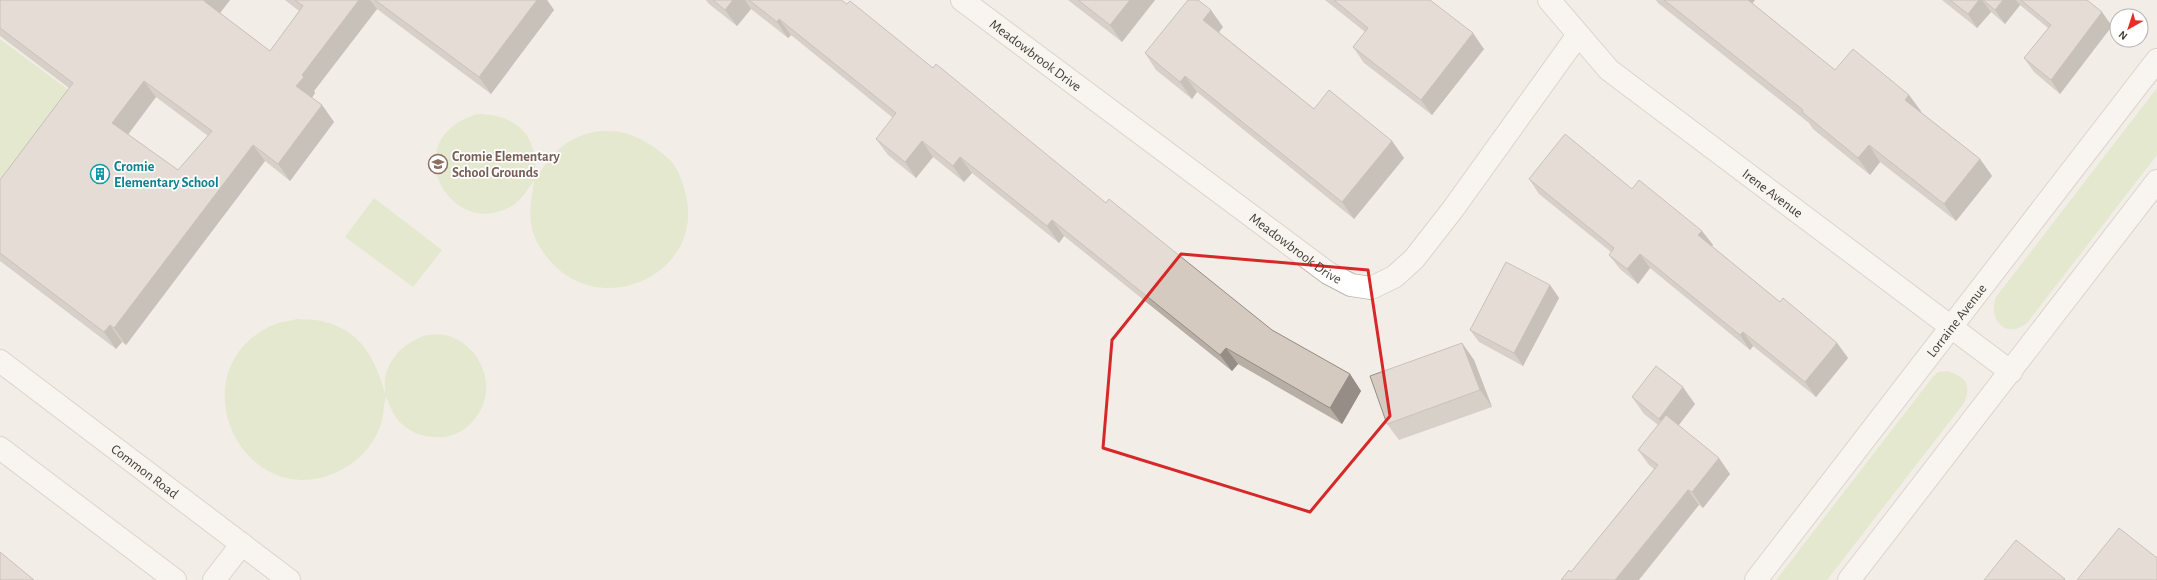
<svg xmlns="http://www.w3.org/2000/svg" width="2157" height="580" font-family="'Alegreya Sans',sans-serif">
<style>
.green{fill:#d2e3b2}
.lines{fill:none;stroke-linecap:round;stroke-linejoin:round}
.minor-casing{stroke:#bfb6ad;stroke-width:24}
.minor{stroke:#fff;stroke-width:22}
.wall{fill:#b7aea5;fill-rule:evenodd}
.shaded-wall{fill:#958d86}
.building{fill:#d5cac0;stroke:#958d86;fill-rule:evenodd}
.marked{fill:none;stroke:#d62828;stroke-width:3;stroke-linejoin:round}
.labels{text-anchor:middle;stroke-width:3.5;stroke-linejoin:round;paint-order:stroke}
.street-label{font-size:14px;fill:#443d36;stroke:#fff}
.education-label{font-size:14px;font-weight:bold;fill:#785e54;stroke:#fff;text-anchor:start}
.culture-label{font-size:14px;font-weight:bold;fill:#0d838f;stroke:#fff;text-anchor:start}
</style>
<rect width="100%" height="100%" fill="#f2ede6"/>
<!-- green -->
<path class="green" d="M0,39L81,99L13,188L0,178Z
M2157,88V155L2027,323C2007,340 1987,320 1996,297Z
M477,114C507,114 532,127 535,160C536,166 534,172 535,178C545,166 553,152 567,143C604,119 642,133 671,161C680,171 684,187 687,200C700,275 602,319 551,262C543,253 535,241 532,229C528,212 532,196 534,181C528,188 523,198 515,204C453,246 392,141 477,114Z
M374,198L442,250L413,287L345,237Z
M297,319C306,320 317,319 325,322C362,332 375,359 385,393C386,389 384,383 385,378C388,364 396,352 408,344C459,307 517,383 467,427C449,442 420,440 403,425C393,417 391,407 386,397C383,406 384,418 380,427C372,447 357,463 337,472C242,515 176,371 271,326C279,322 289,321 297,319Z
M1947,371C1965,376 1972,384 1964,403L1827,580H1776L1932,378L1938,372Z"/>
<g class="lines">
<!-- minor casing -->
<g class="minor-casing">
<g id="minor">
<path id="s1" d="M962,0L1328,273L1351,285L1371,288L1394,277L1414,259L1453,209L1578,35"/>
<path id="s2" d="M1549,0L1609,70L2011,372"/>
<path id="s3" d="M0,361L289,580"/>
<path d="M0,448L175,580"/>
<path d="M214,580L242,544"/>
<path id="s4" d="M1756,580L2157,60"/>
<path d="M1849,580L2157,181"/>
</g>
</g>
<!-- minor -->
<use href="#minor" class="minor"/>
</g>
<!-- wall -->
<path class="wall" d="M0,0H230L220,13L270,51L299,11L285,0H547L554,10L491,94L377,9L314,91L315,93L312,98L322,105L334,122L290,181L265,161L126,345L122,342L116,349L0,261V180L69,88L0,36ZM156,97L208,136L178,170L128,134Z
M706,0H841L933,68L1106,203L1272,330L1350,374L1361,391L1342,424L1238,364L1232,371L1064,236L1059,243L972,173L964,182L933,157L916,178L888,155L876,139L893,118L791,35L788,38L751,9L737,26L709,4Z
M1068,0H1155L1122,42Z
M1325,0H1430L1484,49L1432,115L1364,63L1353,47L1365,32Z
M1656,0H1755L1752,3L1835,70L1909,95L1921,112L1980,159L1992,176L1956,221L1880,162L1870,175L1813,129L1809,123L1658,3Z
M1942,0H2087L2112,26L2060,94L2034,72L2024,58L2048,28L2020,5L2005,24L1991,12L1977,28Z
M1223,27L1219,32L1314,109L1392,141L1404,158L1354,219L1197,92L1192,99L1156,70L1145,53Z
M1529,179L1632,189L1702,231L1713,245L1712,246L1780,302L1837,343L1848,358L1816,397L1753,346L1750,350L1650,268L1638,284L1620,269L1609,255L1611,252L1539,194Z
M1550,285L1559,298L1523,366L1479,342L1470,330Z
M1462,343L1474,360L1492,407L1399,440L1387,424Z
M1632,397L1695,404L1678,426L1730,474L1703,508L1699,505L1571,572L1654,469L1649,465L1638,450L1658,425L1644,414Z"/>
<!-- shaded-wall -->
<path class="shaded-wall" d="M205,0H230L216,18L204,1Z
M359,0H370L377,9L314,91L315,93L308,103L296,86L302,75Z
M537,0H547L554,10L491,94L479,77Z
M733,0H745L751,9L737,26L725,10Z
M1130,0H1155L1122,42L1110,25Z
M1743,0H1755L1749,8Z
M1979,0H1982L1991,12L1977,28L1968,14Z
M2003,0H2016L2020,5L2005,24L1995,10Z
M1211,10L1223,27L1215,37L1203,20Z
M2102,12L2112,26L2060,94L2051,80Z
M779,19L791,35L788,38L777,22Z
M1473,33L1484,49L1432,115L1421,100Z
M1185,76L1197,92L1192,99L1180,82Z
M144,81L156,97L124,140L112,123Z
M1909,95L1921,111L1917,116L1905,100Z
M322,105L334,122L290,181L278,164Z
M922,141L933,157L916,178L905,162Z
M1392,141L1404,158L1354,219L1342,202Z
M253,145L265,161L126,345L114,328Z
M1869,145L1880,162L1870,175L1858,158Z
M960,157L972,173L964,182L953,166Z
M1980,159L1992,176L1956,221L1944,204Z
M1052,220L1064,236L1059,243L1047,226Z
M1702,231L1713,245L1709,250L1698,235Z
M1640,254L1650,268L1638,284L1627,269Z
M1550,285L1559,298L1523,366L1514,353Z
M110,325L122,342L116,349L104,332Z
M1743,332L1753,346L1750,350L1740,335Z
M1462,343L1474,360L1492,407L1480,390Z
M1837,343L1848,358L1816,397L1805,382Z
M1226,348L1238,364L1232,371L1220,355Z
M1350,374L1361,391L1342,424L1330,408Z
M1683,387L1695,404L1671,435L1659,419Z
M1719,458L1730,474L1703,508L1692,492Z
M1688,490L1699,505L1639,580H1615Z"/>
<!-- building -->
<path class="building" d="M0,0H205L204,1L270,51L303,6L295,0H359L302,75L304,77L296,86L322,105L278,164L253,145L114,328L110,325L104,332L0,253V180L73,83L0,28ZM144,81L212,131L178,170L112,123Z
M375,0H537L479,77Z
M713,0H733L725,10Z
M749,0H841L847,4L850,1L933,68L936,64L1106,203L1109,199L1272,330L1350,374L1330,408L1226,348L1220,355L1052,220L1047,226L960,157L953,166L922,141L905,162L876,139L896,113L779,19L777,22Z
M1078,0H1130L1110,25Z
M1188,0H1198L1211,10L1203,20L1314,109L1329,90L1392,141L1342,202L1185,76L1180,82L1145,53Z
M1334,0H1430L1473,33L1421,100L1353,47L1368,28Z
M1664,0H1748L1835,70L1853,49L1909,95L1905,100L1980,159L1944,204L1869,145L1858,158L1802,112L1803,110Z
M1950,0H1979L1968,14Z
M1983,0H2003L1995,10Z
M2021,0H2087L2102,12L2051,80L2024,58L2051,25Z
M1565,134L1632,189L1639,180L1702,231L1698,235L1780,302L1783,298L1837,343L1805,382L1743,332L1740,335L1640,254L1627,269L1609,255L1614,248L1529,179Z
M1506,262L1550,285L1514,353L1470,330Z
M1462,343L1480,390L1387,424L1370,376Z
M1656,366L1683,387L1659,419L1632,397Z
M1666,415L1719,458L1692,492L1688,490L1615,580H1561L1569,570L1571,572L1658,465L1638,450Z
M2119,528L2157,558V580H2077Z
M2016,540L2065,579L2064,580H1984Z
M0,552L34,580H0Z"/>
<!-- marked area -->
<path d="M0 0H2157V580H0ZM1181,254L1368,270L1390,416L1310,512L1103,448L1112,340Z" fill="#f2ede6" fill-opacity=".55" fill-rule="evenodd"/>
<path class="marked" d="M1181,254L1368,270L1390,416L1310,512L1103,448L1112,340Z"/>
<!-- icons -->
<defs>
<g id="school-ring" transform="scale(1)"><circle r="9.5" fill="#fff" stroke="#8d6e63" stroke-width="1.5"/><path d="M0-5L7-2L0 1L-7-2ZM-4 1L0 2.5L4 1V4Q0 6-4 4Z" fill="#8d6e63"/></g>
<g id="building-ring" transform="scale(1)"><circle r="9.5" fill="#fff" stroke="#0f9aa8" stroke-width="1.5"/><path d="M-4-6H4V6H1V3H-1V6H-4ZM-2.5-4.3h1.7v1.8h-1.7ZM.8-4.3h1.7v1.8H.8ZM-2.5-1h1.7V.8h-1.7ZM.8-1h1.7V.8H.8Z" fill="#0f9aa8"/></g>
</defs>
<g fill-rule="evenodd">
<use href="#school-ring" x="438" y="164"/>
<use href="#building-ring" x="100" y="174"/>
</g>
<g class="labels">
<!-- street labels -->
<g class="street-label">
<text dy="5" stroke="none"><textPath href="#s1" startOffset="92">Meadowbrook Drive</textPath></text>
<text dy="5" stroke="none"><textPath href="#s2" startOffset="297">Irene Avenue</textPath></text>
<text dy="5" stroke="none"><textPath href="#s1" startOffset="416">Meadowbrook Drive</textPath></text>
<text dy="5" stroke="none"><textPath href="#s4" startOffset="328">Lorraine Avenue</textPath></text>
<text dy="5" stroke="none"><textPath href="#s3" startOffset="182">Common Road</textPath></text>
</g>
<!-- education labels -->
<g class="education-label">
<text x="452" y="161">Cromie Elementary<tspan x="452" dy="16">School Grounds</tspan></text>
</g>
<!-- culture labels -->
<g class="culture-label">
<text x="114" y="171">Cromie<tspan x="114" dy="16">Elementary School</tspan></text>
</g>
</g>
<!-- north arrow -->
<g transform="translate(2129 28) rotate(219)"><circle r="19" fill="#ffffff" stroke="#b4b1af"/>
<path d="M0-3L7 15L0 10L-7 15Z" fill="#e82e27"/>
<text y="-6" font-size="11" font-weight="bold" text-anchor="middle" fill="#443d36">N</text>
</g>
</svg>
